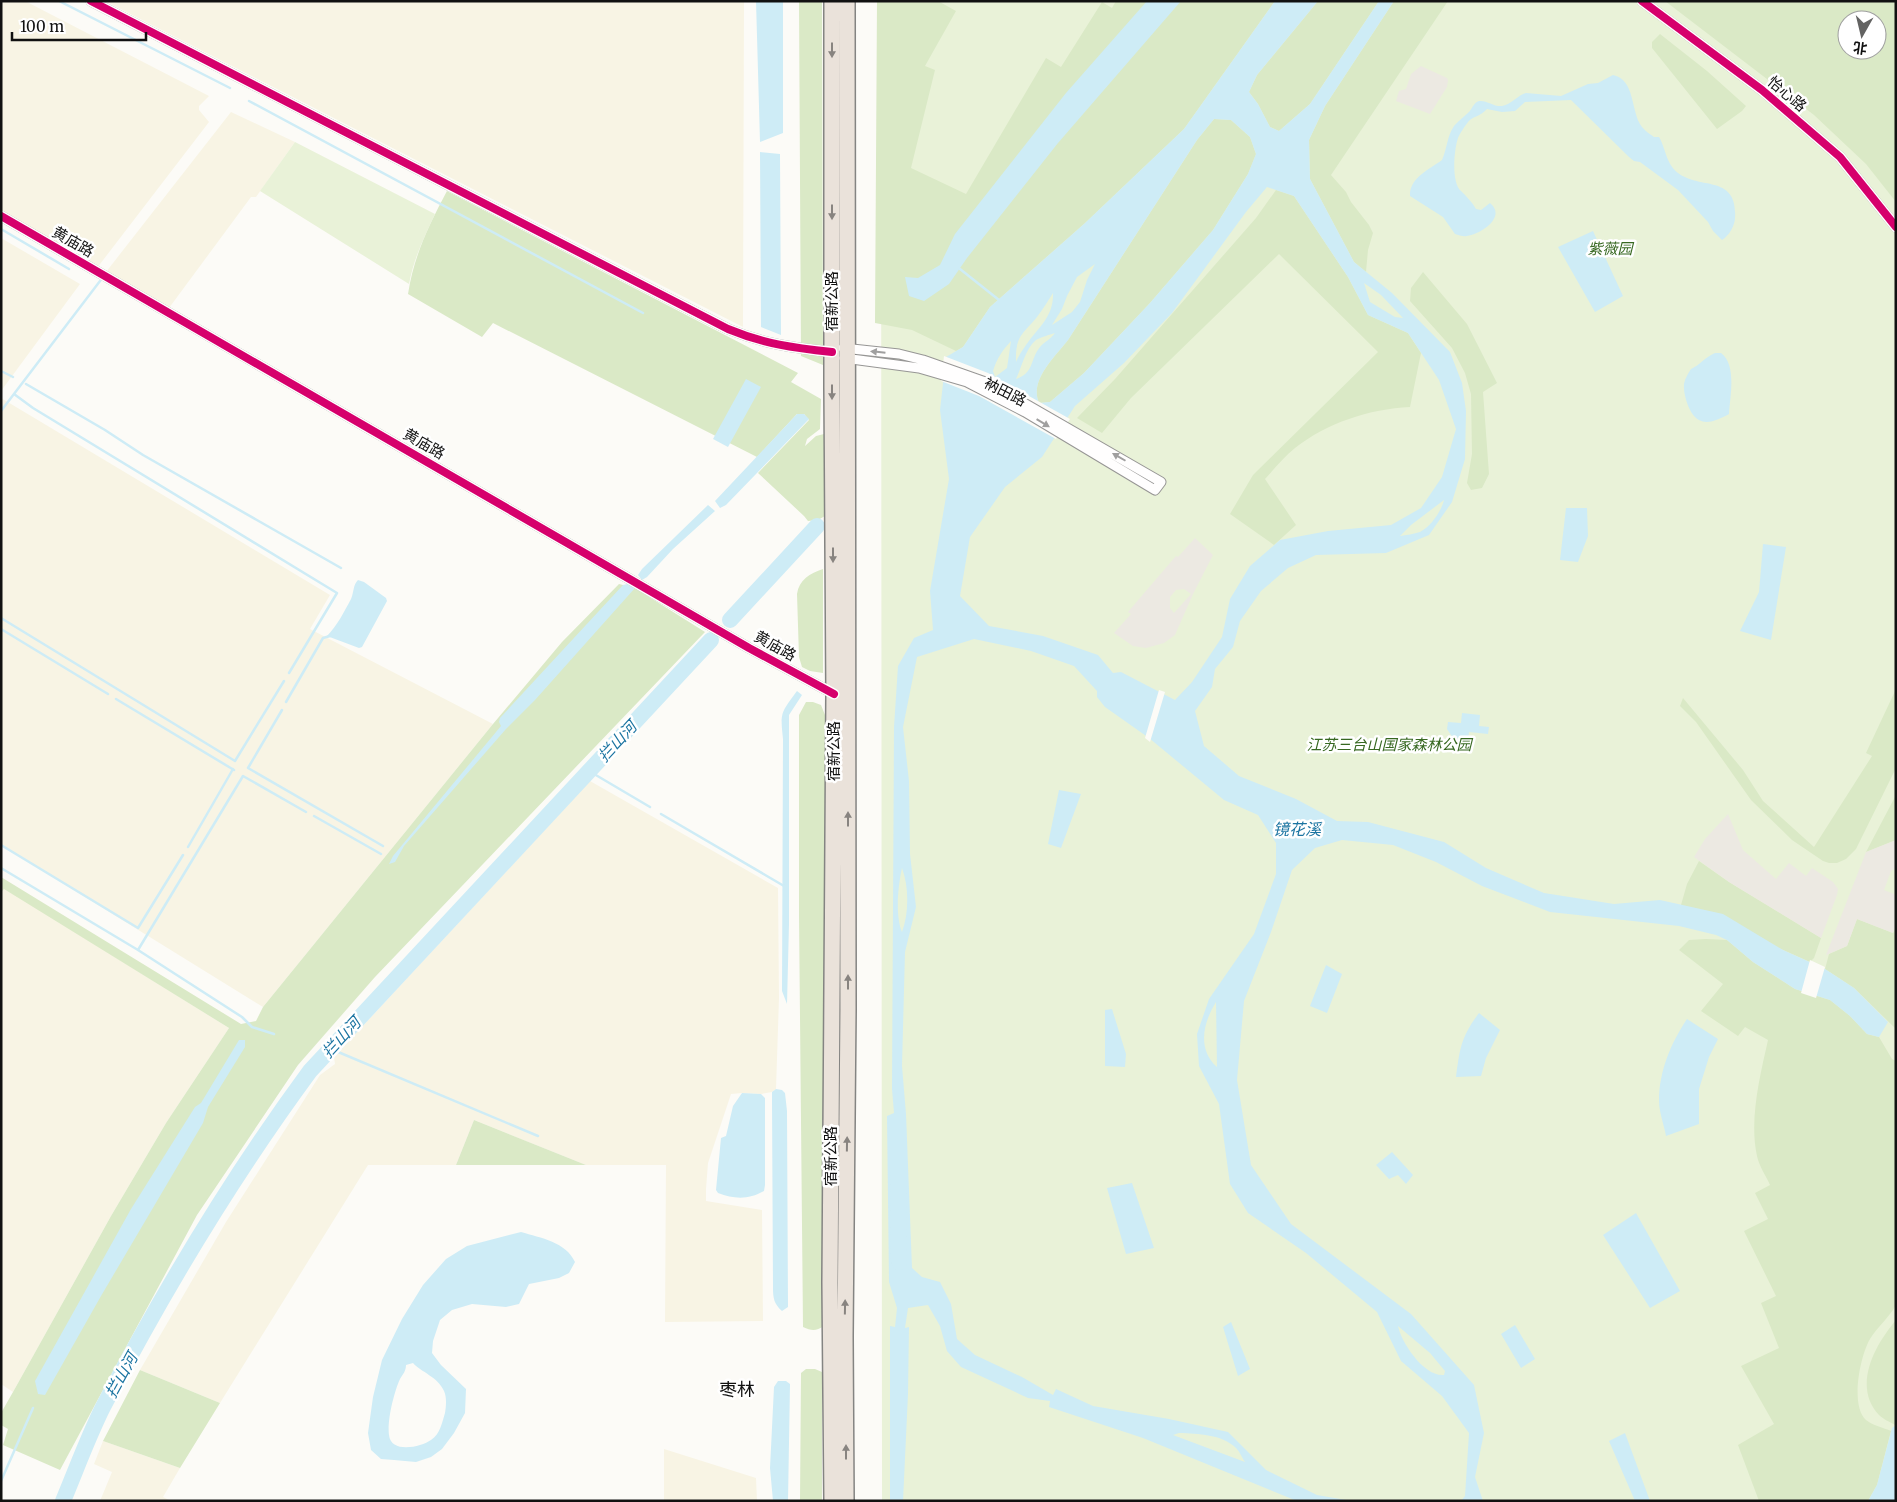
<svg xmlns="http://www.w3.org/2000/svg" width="1897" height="1502" font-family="Merriweather,'Noto Sans SC',serif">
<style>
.farmland{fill:#f8f4e4}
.green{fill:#e9f2d8;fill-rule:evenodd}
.forest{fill:#dae9c6;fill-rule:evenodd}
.plaza{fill:#ece9e2;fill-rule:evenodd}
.water{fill:#ceecf6;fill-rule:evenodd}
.pier{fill:#fcfbf7}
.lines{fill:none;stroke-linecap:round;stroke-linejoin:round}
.stream{stroke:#ceecf6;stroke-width:2.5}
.river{stroke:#ceecf6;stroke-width:16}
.minor-casing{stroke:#979695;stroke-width:11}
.trunk-casing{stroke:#848482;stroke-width:18}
.minor{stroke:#fffefe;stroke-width:9}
.trunk{stroke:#eae2da;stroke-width:15}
.cycleway-casing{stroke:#fff;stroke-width:11}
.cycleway{stroke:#d6006c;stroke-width:8}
.oneway{fill:#888480}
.oneway2{fill:#a09f9f}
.labels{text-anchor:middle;stroke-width:5;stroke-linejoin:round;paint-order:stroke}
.street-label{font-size:15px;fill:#111;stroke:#fff}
.park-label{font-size:15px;font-style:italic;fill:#376821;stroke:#fff}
.water-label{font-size:16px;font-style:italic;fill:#1b74a1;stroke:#fff}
.quarter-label{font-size:18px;fill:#111;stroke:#fff}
</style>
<rect width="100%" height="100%" fill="#fcfbf7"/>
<!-- farmland -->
<path class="farmland" d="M1,1H25L209,96L199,106V110L209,122L97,268L1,211Z
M105,1H744L743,327Z
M231,112L295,142L256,197H251L169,308L106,272Z
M1,238L80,284L1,391Z
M1,398L330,595L310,629L493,724L263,1007L1,845Z
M590,781L778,888L779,998L776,1089L772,1092L761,1094L742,1093L731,1094L708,1163L706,1189V1201L762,1210L763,1321L665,1322L666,1165H586L474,1120L456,1165H368L220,1403L140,1370L226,1222L320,1075L335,1064L334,1057Z
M4,888L229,1028L166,1123L111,1216L13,1392L1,1384V892Z
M103,1441L180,1468L163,1497L171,1501H100L112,1472L94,1464Z
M664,1449L756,1478L757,1501H664Z"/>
<!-- green -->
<path class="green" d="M881,1H1896V1501H882ZM1847,20H1877V50H1847Z
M295,142L435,214C424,237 414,258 409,284L260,191Z"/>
<!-- forest -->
<path class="forest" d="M799,1H822L823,365L801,356Z
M877,1H938L956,11L925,66L935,70L911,168L966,194L1046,58L1061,67L1102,2L1112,8L1116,1H1275L1184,129L1084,224L990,307L963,347L956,351L912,330L875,323Z
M1318,1H1379L1310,104L1279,131L1270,127L1258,104L1249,92L1257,75Z
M1394,1H1448L1331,175L1346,192L1351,202L1369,225L1373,233L1368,250L1366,272L1354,262L1310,179L1309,140L1325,106Z
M1665,1H1896V202L1866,164L1814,115ZM1847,20H1877V50H1847Z
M1660,34L1707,71L1746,106L1742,111L1717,129L1652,48V42Z
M1214,119L1231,120L1250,137L1256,154L1248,174L1213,230L1150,303L1084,373L1050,402L1039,403C1029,380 1055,357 1068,340L1197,140Z
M1276,190L1294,196L1348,277L1368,315L1408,333L1421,353L1410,407C1369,409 1327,423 1295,448C1284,457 1274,469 1265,479L1296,525L1274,545L1230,514L1253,475L1378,352L1279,254L1131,398L1102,433L1077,418L1115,379L1256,218Z
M447,191L798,373L791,382L821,399L820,429L807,439L805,446L816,436L824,434L825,516L818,520L808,521L804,516L758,473L809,420L804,414H797L757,457L493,323L482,337L408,294C414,255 429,225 447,191Z
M1423,272L1467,324L1497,383L1483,392L1489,474L1482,488L1471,490L1467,483L1472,454L1471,394L1465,373L1452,348L1410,301L1411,288Z
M823,569V673L810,671L802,667L799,657L797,594C799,580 810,573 823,569Z
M619,584L635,588L705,632L375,977L298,1065L197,1215L60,1470L3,1445L8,1429L1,1425V1413L13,1392L111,1216L166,1123L229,1028L4,889L1,892V877L241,1024L256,1021L263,1007L493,724L562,642Z
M1896,689V768L1856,849L1846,859L1837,863H1829L1823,861L1792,840L1751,800L1696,722L1680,706L1683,698L1743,770L1763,801L1814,847L1872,756L1866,753Z
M806,702H813L821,705L825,715L826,1315L824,1326C816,1331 812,1331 803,1327L799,914V715Z
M1896,795V840L1866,852Z
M1699,861L1729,882L1821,938L1814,958L1810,962L1681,905L1687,884Z
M1857,919L1893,933L1896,926V1029L1854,988L1825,969L1829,954L1847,946Z
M1706,939L1727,940L1753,962L1795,989L1830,1000L1850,1016L1867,1034L1879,1037L1892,1059L1896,1061V1305C1889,1318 1877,1327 1870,1339C1860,1356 1850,1406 1866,1420C1872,1425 1884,1428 1891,1431L1877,1485L1868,1501H1759L1738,1445L1774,1424L1741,1366L1779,1348L1761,1303L1776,1296L1744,1231L1768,1219L1755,1193L1770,1185C1766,1176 1759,1166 1757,1156C1749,1120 1760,1076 1768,1040L1745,1027L1738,1036L1701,1011L1723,984L1679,950L1689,940Z
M474,1120L586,1165H456Z
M1896,1320V1425H1895C1890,1422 1883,1419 1879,1415C1852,1386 1875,1345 1896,1320Z
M806,1369H815L822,1372V1501H800L801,1373Z
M140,1370L220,1403L180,1468L103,1441Z"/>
<!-- plaza -->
<path class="plaza" d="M1421,66L1447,78L1448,80L1447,87L1430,114L1396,101L1399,91L1406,89L1411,74Z
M1195,538L1213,555L1193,594L1175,635L1164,643L1146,648L1133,646L1114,633L1131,614L1128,612L1145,592L1176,556L1178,557ZM1184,589L1191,594L1174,613L1170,608V597L1176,590Z
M1728,814L1743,850L1776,879L1789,863L1806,876L1812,868L1833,882L1838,889L1837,895L1821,938L1729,882L1694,857L1705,839Z
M1896,840V868L1891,871L1884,890L1894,894L1896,901V926L1893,933L1857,919L1847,946L1826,955L1866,852Z"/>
<!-- water -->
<path class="water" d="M756,1H783V133L760,142Z
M1147,1H1181L1058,143L967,258L949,284L924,301L909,296L905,277L918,278L940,265L955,234L1066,93Z
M1275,1H1318L1257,75L1249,92L1258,104L1270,127L1279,131L1310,104L1379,1H1394L1325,106L1309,140L1310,179L1354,262L1392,293L1450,352L1462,383L1466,411L1465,459L1452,502L1429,535L1386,553L1316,555L1288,568L1261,591L1240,621L1233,647L1215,669L1212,687L1195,711L1204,746L1239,776L1296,799L1337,821L1368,822L1444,842L1486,868L1544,893L1614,904L1660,900L1723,914L1783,950L1825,969L1854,988L1888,1022L1879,1037L1867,1034L1850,1016L1830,1000L1795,989L1753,962L1727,940L1716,935L1679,926L1550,912L1482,886L1436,862L1393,845L1342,840L1315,848L1292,870L1271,932L1244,1001L1237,1080L1251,1165L1291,1224L1411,1314L1474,1385L1484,1433L1475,1477L1483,1501H1461L1465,1496L1469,1433L1442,1396L1401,1361L1377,1312L1306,1253L1248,1213L1230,1184L1219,1104L1199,1066L1197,1034L1209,999L1254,934L1276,874V843L1258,815L1224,800L1149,738L1105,707L1097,697V691L1074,666L1031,651L974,639L917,657L903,727L909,781L910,854L916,907L905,952L902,1066L906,1114L912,1268L922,1277L940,1282L951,1304L957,1339L975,1355L1022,1377L1053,1395L1056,1389L1093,1406L1169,1419L1228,1432L1266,1470L1317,1495L1352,1501H1297L1143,1438L1049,1407L1050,1401L1028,1398L961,1367L947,1351L940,1326L928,1305L908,1308L905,1328L909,1327L908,1394L903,1501H890V1326L895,1327L897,1308L889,1282L887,1116L894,1113L892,1089L894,727L898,666L914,638L933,630L930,591L949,479L940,410L946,357L963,347L990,307L1084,224L1184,129ZM1214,119L1231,120L1250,137L1256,154L1248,174L1213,230L1150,303L1084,373L1050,402L1039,403C1029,380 1055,357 1068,340L1197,140ZM1267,187L1294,196L1348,277L1368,315L1408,333L1439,380L1456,429L1442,477L1421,508L1391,525L1328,531L1280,540L1250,566L1230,599L1222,637L1192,682L1175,700L1121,672L1113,673L1098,655L1043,636L989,626L960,596L970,537L1005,487L1042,457L1075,406L1124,363L1172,313L1246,212ZM1095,264L1087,280L1080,302L1072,312L1052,325L1062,309L1067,296L1077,277ZM1364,283L1381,295L1403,318L1395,317L1370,302ZM1053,293C1054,318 1036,329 1024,348C1021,352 1018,357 1016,362C1015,336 1023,334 1037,317C1043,309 1048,301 1053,293ZM1055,333C1051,339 1044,342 1040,347C1029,361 1035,372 1016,379C1022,367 1025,349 1036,340C1041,337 1049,335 1055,333ZM1011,341L1007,368L995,377L993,371C997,358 1002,351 1011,341ZM1444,500C1441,512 1431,526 1420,532C1414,534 1406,535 1400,536L1411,525ZM902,868C909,887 909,913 902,932C895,915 898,886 902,868ZM1216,1002L1217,1067C1197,1049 1203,1023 1216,1002ZM903,1192L906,1223L899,1241C890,1222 890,1208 903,1192ZM1398,1326L1430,1353L1445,1371L1444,1375C1424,1377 1401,1342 1398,1326ZM1179,1433C1198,1434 1222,1434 1236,1448C1240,1452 1242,1458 1245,1462L1173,1435Z
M1613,75C1636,80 1630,111 1642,127C1645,131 1650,134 1654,137H1659C1666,149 1666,164 1678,173C1700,190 1738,174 1735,218C1735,225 1729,236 1722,240L1713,231L1708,222L1678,190L1640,162L1634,161L1629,157L1571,100L1525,102L1515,111L1502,112L1487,109C1480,117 1473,116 1468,122C1465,126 1460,133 1458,138C1454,150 1451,182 1461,191C1467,197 1472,202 1476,209L1481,210L1490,203C1507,217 1481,234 1467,236C1463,237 1459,235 1455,234L1443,217L1410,196C1409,178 1430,169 1442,160C1447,149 1447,136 1454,126C1458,121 1464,117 1469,112C1472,109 1474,102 1479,101C1487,100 1494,107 1502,106C1512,104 1518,95 1526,93L1561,96L1588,84L1598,83Z
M760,152L780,154L781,335L761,327Z
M1593,231L1623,296L1595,312L1558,247Z
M1715,353H1721C1737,365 1730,396 1729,414C1720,419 1708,425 1699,420C1689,415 1683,394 1684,384C1685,378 1688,374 1691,369C1700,365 1705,357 1715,353Z
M746,379L761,387L728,447L713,439Z
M797,414H804L809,419L726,505L720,508L715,501Z
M708,505L715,511L673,549L647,577L642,580L638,575L642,569Z
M1566,508H1587L1588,536L1578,562L1560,560Z
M1763,544L1786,547L1771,640L1740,631L1759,592Z
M358,580L364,582L386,598L387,601L362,647L359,648L327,636C337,626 344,612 351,599C354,592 353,585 358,580Z
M627,584L635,588L535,700L506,729L404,846L395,862L389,864L393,856L501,726L499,722L500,718L623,585Z
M797,691L802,695L789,715V924L787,1004L782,991L783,739C780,712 781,713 797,691Z
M1462,713L1480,715L1479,726L1489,727L1488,734L1469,732L1468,739L1453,738L1447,729L1448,722L1461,723Z
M1059,790L1081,794L1061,848L1048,844Z
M1326,965L1342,974L1327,1013L1310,1006Z
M1112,1009L1126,1054L1125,1067L1105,1066V1010Z
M1479,1013L1500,1030L1486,1058L1481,1076L1456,1077C1460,1048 1461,1037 1479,1013Z
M1687,1019L1718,1039L1709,1057L1699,1089V1124L1666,1136C1664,1125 1659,1112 1659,1101C1659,1071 1671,1043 1687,1019Z
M239,1040H245V1047L208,1107L203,1123L101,1296L45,1395L38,1394L35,1381L131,1209L195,1107L201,1103Z
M776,1089L782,1090L785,1093L787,1111L788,1307L782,1311C774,1304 773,1298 773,1288L772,1101V1092Z
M742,1093L761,1094L765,1098V1185L764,1191C748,1200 734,1199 718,1193L716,1190L721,1138L726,1136L733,1106Z
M1392,1152L1413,1175L1406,1184L1398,1175L1389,1179L1376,1165Z
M1132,1183L1154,1248L1126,1254L1107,1188Z
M1636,1213L1680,1291L1650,1308L1603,1235Z
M521,1232C541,1238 566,1242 575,1262L569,1273L559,1278L529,1284L519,1304L506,1307L472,1304L452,1310L440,1320L433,1341L432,1353L441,1365L466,1389L465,1413L454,1433L442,1449L431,1457L416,1462L394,1460L381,1459L371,1450L368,1433L373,1397L382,1360L402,1319L423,1285L446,1259L467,1246ZM413,1363C421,1372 438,1377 444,1391C447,1397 446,1407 445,1413C442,1423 440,1434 431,1440C421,1447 391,1454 389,1435C387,1421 394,1392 400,1379C403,1374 406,1371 406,1365Z
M1231,1322L1250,1369L1238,1376L1223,1327Z
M1515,1325L1535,1359L1521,1368L1501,1334Z
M778,1381H786L790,1384L788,1501H773L770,1468L774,1387Z
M1896,1425L1895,1501H1868L1877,1485L1892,1428Z
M1625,1433L1650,1501H1635L1609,1441Z"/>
<!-- pier -->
<path class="pier" d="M944,356L988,373L1070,419L1056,439L979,396L941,381Z
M1159,690L1165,692L1150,742L1145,738Z
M1810,960L1825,967L1816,998L1801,993Z"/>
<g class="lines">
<!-- stream -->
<path class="stream" d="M59,1L230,88
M249,101L643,313
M1,229L69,269
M960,269L999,300
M1,371L13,377
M26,384L105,430L143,455L341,568
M14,394L33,408L337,593L289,673
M1,411L100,281
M1,618L235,761L284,681
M1,629L108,694
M116,699L234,770
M286,702L323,638L330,636
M282,710L248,768L383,846
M589,771L650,807
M661,814L784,886
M314,816L381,854
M1,845L138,928L183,855
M188,847L233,769
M1,868L138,950L242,1017L252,1027L274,1034
M138,950L243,776L306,812
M331,1049L538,1136
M1,1481L33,1408"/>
<!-- river -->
<path class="river" d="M730,620L817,526
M898,1176L899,1262
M63,1501C76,1470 88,1437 103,1407C164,1290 232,1177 310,1071L711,640"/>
<!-- minor casing -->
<g class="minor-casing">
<path id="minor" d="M91,1L728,329C764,344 794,348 832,352
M1642,1L1762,90L1840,157L1896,227
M1,216L749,648L834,694
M843,348L899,354L923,360L991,384L1161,482L1155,490L1025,412L967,382L919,368L844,358"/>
</g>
<!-- trunk casing -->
<g class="trunk-casing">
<path id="trunk" d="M832,1501L830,1283L834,694L832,387V1
M846,1501L845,1337L848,1009L847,1"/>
</g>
<!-- minor -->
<use href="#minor" class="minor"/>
<!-- trunk -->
<use href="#trunk" class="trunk"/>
<!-- cycleway casing -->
<g class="cycleway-casing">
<path id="cycleway" d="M91,1L728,329C764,344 794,348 832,352
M1642,1L1762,90L1840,157L1896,227
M1,216L749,648L834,694"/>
</g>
<!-- cycleway -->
<use href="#cycleway" class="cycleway"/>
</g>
<!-- one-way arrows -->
<defs><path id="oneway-solid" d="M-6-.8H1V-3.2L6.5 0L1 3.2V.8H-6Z" transform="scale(1.25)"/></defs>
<g class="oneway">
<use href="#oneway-solid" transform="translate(832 50) rotate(90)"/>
<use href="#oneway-solid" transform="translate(832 212) rotate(90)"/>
<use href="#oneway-solid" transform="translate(832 392) rotate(90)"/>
<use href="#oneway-solid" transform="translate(833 555) rotate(90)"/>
<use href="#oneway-solid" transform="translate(848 819) rotate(-90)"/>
<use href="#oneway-solid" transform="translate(848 982) rotate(-90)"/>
<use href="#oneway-solid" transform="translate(847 1144) rotate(-89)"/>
<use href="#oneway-solid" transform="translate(845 1307) rotate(-89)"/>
<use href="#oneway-solid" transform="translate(846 1452) rotate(-90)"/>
</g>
<g class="oneway2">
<use href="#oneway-solid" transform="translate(878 352) rotate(-174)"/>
<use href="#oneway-solid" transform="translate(1043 423) rotate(31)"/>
<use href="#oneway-solid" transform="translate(1119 457) rotate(-150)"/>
</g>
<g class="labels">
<!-- street labels -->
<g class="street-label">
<text transform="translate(1787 94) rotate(40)" y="5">怡心路</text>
<text transform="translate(73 242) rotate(30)" y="5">黄庙路</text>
<text transform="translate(832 301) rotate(-90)" y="5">宿新公路</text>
<text transform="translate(1005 392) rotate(27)" y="5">衲田路</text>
<text transform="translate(424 444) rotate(30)" y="5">黄庙路</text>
<text transform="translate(775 646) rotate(29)" y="5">黄庙路</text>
<text transform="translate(834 751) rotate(-90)" y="5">宿新公路</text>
<text transform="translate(831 1156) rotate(-90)" y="5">宿新公路</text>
</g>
<!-- park labels -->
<g class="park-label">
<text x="1610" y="254">紫薇园</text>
<text x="1389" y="750">江苏三台山国家森林公园</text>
</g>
<!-- water labels -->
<g class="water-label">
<text transform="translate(617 741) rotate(-47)" y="6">拦山河</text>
<text x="1297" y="835">镜花溪</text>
<text transform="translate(341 1037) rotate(-47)" y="6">拦山河</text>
<text transform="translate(121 1375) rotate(-61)" y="6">拦山河</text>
</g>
<!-- quarter labels -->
<g class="quarter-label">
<text x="737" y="1396">枣林</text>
</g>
</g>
<!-- border -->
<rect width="1897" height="1502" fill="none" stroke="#111111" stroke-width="5"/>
<!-- north arrow -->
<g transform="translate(1862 35) rotate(188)"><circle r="24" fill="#ffffff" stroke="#a0a0a0"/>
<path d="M0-4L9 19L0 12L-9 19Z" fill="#636362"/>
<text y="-8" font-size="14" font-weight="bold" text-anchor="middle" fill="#111111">北</text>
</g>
<!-- scale -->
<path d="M12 32v8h134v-8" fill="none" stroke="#111111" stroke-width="2.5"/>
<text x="20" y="32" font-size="15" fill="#111111" stroke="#ffffff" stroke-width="4" paint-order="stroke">100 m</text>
</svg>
